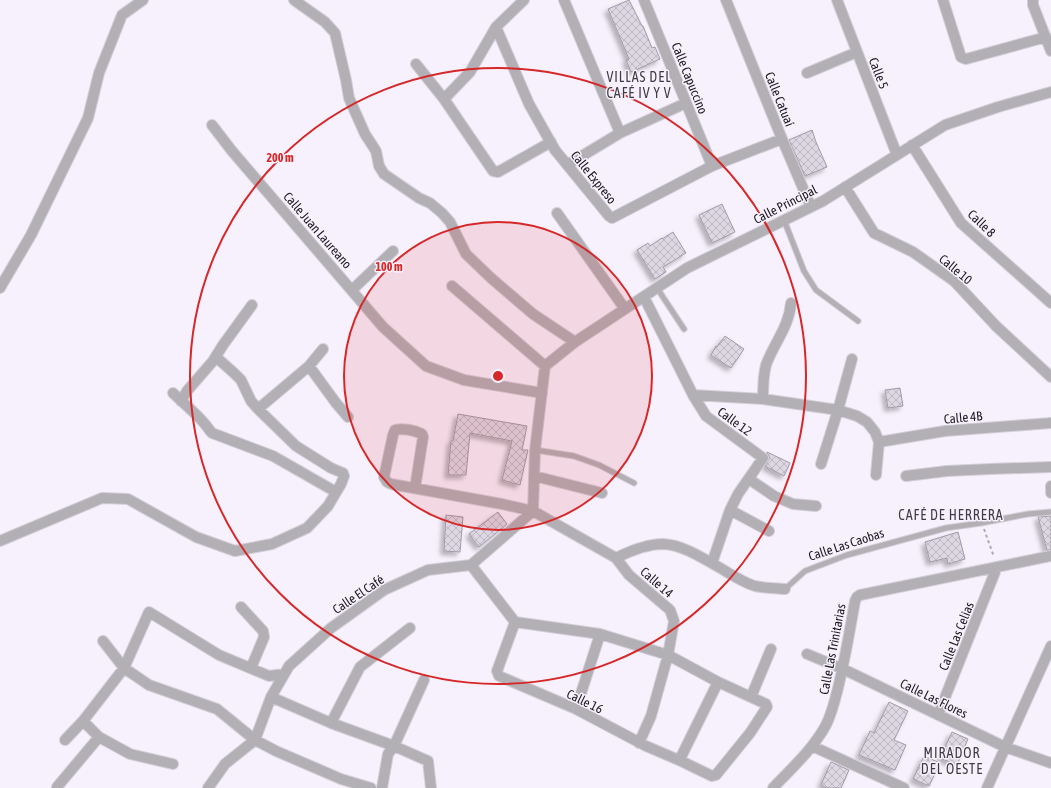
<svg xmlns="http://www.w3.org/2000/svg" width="1051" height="788" font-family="'Asap Condensed',sans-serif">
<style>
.building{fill:url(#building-cross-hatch);stroke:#a19ba7;filter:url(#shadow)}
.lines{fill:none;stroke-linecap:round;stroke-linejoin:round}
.lane-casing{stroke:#d4ced9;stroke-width:7}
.street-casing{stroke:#d4ced9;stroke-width:12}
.path{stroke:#ada8b2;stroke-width:2;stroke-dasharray:3 3;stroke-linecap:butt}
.lane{stroke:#b2afb5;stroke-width:5}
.street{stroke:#b2afb5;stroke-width:10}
.ring{fill:none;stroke:#d62828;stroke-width:2}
.labels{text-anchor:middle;stroke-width:3;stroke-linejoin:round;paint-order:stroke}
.street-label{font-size:13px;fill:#1c191e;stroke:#f7f1fd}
.neighbourhood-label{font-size:14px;letter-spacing:1px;fill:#413b45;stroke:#f7f1fd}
.centre{fill:#d62828;stroke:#f7f1fd;stroke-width:2}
.ring-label{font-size:12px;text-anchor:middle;font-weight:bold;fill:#d62828;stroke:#f7f1fd;stroke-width:3;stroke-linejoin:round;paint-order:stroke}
</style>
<defs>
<pattern id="building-cross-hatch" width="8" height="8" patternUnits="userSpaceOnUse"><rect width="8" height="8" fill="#ddd7e3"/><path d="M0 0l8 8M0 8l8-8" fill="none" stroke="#bdb8c2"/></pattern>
<filter id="shadow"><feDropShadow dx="-3.5" dy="3.5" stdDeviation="2" flood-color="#0004"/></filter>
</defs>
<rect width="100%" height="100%" fill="#f7f1fd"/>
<!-- building -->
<path class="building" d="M629,0L642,26H643L652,48L655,47L660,59L631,72L626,60L629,59L608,9Z
M812,130L816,142L827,167L805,176L789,140Z
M722,204L735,232L712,243L699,215Z
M673,232L686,253L663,267L666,272L655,279L637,250L648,243L650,246L662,238V239Z
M725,336L744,349L731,368L711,355L716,346L717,347Z
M900,388L903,406L888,408L885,390Z
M458,414L527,426L522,450H528L520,485L502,480L512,441L470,433L466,475H448L451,441H453Z
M767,452L790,463L784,476L765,466L769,459V456L767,453Z
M498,512L507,524L479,547L469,534Z
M446,515L463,517L460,552L444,551Z
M1051,516V550H1047L1038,517Z
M958,532L965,559L948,564L947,558L930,562L925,542Z
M889,702L908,711L894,740L906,745L895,770L859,755L870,731L874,733Z
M952,732L968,739L957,765L940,758Z
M924,756L940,763L929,786L913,779Z
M831,762L849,770L841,788H827L821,785Z"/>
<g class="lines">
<!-- lane casing -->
<g class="lane-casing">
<path id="lane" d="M784,220L804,271L816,290L858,321
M657,288L684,329
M535,450L574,456L599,465L634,483
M785,589L805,571L847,555L946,528L981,523L1028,514L1051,512"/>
</g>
<!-- street casing -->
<g class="street-casing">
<path id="street" d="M294,0L325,22L335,33L346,80L349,98L365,134L376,151L379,166L384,174L419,198L430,203L442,213L450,222L466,254L491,278L533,314L575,342
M564,0L620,133
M644,0L712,166
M726,0L782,139L811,207
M837,0L897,155
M943,0L961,57L963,58L966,59L1046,37
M1033,0V5L1051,51
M496,27L529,104L555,150L609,216L612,218L712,166L782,139
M416,64L444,99L493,171L498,172L551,142
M807,73L857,52
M444,99L470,72L496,27L524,0
M212,125L232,151L383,327L426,366L464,380L542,393
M912,145L961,223L1051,303
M567,165L620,133L686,103
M845,187L874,233L913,252L954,281L996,326L1051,377
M557,213L625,309
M452,286L545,366
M0,288L31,235L88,118L99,73L122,15L143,0
M352,290L393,251
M644,297L693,395L706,416L763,458L738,494L730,510L712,563
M309,366L336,403L348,417
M545,366L575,342L687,268L823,201L945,125L998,107L1051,92
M173,393C183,403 195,412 204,423C207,426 209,430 212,433L273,456L336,492
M693,395L763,399L838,410L857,416L867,422L875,432L879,442L876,475
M763,399C763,387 763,376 766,365C774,343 789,327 791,303
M181,401L187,391L213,361L223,345L252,305
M258,409L309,366L323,349
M879,442L945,431L1051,423
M821,464L838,410L852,359
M534,476L602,493
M906,476L947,471L990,469L1051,467
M749,479L774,496L793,504L816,506
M1051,486V493
M415,488L423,437L422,434C414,430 403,428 395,430L393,435L384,477L387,482L391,484L502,504L533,511L616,558L629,575L670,610L674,621L668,655L651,716L639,743
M730,510L769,531
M0,541L102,498L128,499L196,537L235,551L272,544L307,528L328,506L341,484L344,476L343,473L331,468L296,446L258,409L251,401L241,380L234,373L216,357
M616,558C630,551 646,544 663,544C684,545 704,559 722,569C730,574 745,583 755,586C762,588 777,588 785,589
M471,565L515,622L600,634L668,655L718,682L766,704L767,707L750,733L716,775L712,776L681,761L646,746L576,709L499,676L497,671L515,622
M241,607L263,631L264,637L251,668
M103,641L124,668L149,685L217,709L255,740L276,751L341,779L371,788
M807,654L843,669L1005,747L1051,763
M271,697L331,723L394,746L428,761L431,788
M751,697L771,649
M576,709L600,634
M938,715L997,567
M83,721L99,737L130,754L173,764
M331,723L360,667L410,628
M65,740L83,721L124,668L149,612L219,655L269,676L284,674
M812,746L904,788
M682,755L718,682
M57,787L99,737
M208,788L225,764L255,740L271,697L289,666L331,628L384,590L428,570L471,565L533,511L535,450L545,366
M382,788L388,754L394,746L424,680
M773,788C792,768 813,749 826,725C832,713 835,700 838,688C845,659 850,630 855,601L857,597L860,595L1051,556
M987,788L1051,646"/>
</g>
<!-- path -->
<path class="path" d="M984,529L994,557"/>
<!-- lane -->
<use href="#lane" class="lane"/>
<!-- street -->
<use href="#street" class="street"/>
</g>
<!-- distance rings -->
<circle cx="498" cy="376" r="154" fill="#d62828" fill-opacity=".12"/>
<g class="ring">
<circle cx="498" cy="376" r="154"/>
<circle cx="498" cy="376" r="308"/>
</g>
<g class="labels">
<!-- street labels -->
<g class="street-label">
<text transform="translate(879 73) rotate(69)" y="5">Calle 5</text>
<text transform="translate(690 78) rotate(68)" y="5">Calle Capuccino</text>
<text transform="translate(780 99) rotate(68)" y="5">Calle Catuaí</text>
<text transform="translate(594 177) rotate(51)" y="5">Calle Expreso</text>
<text transform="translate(785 204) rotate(-27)" y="5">Calle Principal</text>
<text transform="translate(982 223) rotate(44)" y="5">Calle 8</text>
<text transform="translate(318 230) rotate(49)" y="5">Calle Juan Laureano</text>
<text transform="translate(956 269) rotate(40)" y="5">Calle 10</text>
<text transform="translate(963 417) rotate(-5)" y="5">Calle 4B</text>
<text transform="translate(735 421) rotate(36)" y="5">Calle 12</text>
<text transform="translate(846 544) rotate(-18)" y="5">Calle Las Caobas</text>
<text transform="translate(657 582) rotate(41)" y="5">Calle 14</text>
<text transform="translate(358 594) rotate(-34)" y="5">Calle El Café</text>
<text transform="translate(956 636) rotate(-68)" y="5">Calle Las Celias</text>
<text transform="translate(832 649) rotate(-79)" y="5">Calle Las Trinitarias</text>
<text transform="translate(934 698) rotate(26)" y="5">Calle Las Flores</text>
<text transform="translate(585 701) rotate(26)" y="5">Calle 16</text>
</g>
<!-- neighbourhood labels -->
<g class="neighbourhood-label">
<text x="639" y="82">VILLAS DEL<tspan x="639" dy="16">CAFÉ IV Y V</tspan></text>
<text x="951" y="520">CAFÉ DE HERRERA</text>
<text x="952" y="758">MIRADOR<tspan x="952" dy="16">DEL OESTE</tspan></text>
</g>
</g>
<circle cx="498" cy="376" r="6" class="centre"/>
<g class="ring-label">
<text x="280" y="162">200 m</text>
<text x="389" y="271">100 m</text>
</g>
</svg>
